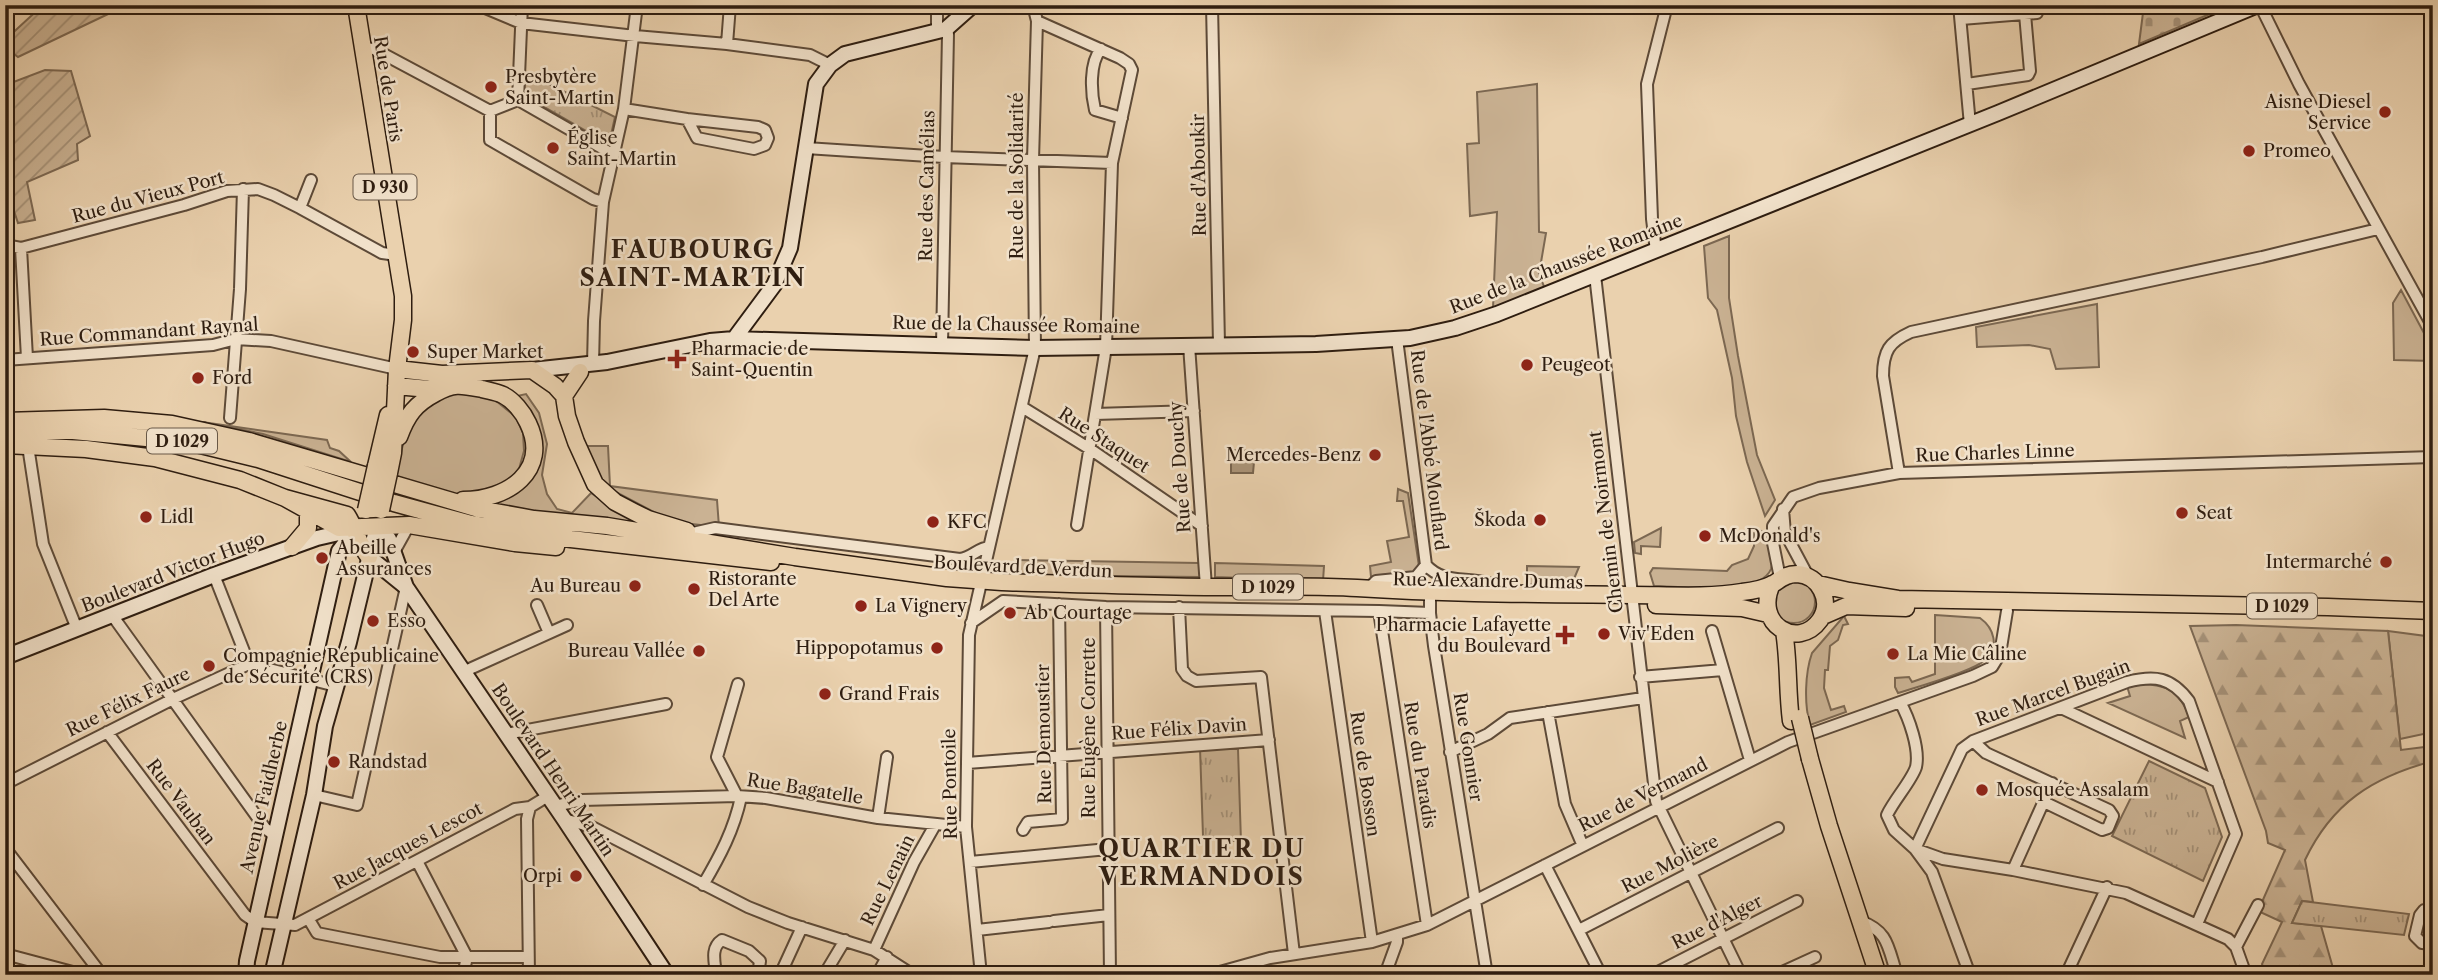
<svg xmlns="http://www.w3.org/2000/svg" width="2438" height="980" font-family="'Libre Caslon Text',serif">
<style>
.grass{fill:#cab293;stroke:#7c6852;stroke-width:2}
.forest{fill:url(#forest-firs);stroke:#7c6852;stroke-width:2}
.cemetery{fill:url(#cemetery-stones);stroke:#7c6852;stroke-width:2}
.park{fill:url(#park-tufts);stroke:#7c6852;stroke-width:2}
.garden{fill:url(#garden-furrows);stroke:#7c6852;stroke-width:2}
.water{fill:#aa9478;stroke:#78644e;stroke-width:2}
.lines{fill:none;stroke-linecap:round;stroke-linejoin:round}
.street-casing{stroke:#5d4a38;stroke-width:14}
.secondary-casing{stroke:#2e1d10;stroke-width:18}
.primary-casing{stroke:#2e1d10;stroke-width:19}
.street{stroke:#f1e1ca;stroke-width:10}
.secondary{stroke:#f1e1ca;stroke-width:14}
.primary{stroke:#ead1ae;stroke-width:16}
.primary-bridge-casing{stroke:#2e1d10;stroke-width:19;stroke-linecap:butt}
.primary-bridge{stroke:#ead1ae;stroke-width:16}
.poi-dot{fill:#8f2418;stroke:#f1e1ca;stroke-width:2.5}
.labels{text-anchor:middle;stroke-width:5;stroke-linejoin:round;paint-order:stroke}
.shield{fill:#f1e1ca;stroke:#685848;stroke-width:2}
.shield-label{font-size:16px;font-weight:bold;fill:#2e1d10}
.poi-label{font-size:18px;fill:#2e1d10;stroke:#f1e1ca;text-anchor:start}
.street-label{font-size:18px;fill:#2e1d10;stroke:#f1e1ca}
.district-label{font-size:24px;font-weight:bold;letter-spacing:2px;fill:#2e1d10;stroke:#f1e1ca}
</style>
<defs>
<pattern id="forest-firs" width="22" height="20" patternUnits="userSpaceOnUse" patternTransform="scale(1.75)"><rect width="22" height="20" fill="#cab293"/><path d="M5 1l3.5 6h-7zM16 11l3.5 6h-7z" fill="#a49077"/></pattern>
<pattern id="cemetery-stones" width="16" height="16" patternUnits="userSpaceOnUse" patternTransform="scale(1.75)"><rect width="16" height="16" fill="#cab293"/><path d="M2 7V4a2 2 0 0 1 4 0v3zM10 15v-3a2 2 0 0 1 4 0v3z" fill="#a49077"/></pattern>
<pattern id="park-tufts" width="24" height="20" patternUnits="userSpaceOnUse" patternTransform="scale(1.75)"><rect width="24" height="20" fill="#cab293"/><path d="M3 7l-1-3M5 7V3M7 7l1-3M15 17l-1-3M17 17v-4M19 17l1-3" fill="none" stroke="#a49077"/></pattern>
<pattern id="garden-furrows" width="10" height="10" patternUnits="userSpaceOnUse" patternTransform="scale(1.75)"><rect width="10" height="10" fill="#cab293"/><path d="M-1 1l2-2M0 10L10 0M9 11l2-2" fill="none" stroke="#a49077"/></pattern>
</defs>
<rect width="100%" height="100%" fill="#ead1ae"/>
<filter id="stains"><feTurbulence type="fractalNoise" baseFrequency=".00286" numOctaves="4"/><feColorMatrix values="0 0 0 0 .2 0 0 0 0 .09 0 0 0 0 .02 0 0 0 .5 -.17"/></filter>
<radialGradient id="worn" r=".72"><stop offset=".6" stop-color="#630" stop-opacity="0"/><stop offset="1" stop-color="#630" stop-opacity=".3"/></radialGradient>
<!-- grass -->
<path class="grass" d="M1537,84L1539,232L1546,233L1539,274L1545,289L1493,308L1497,212L1470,216L1467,144L1479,143L1477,92Z
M1729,236V298L1738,356L1757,455L1775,500L1765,516L1747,462L1736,416L1732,378L1717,310L1708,298L1704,246Z
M2401,290L2433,350V361L2394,360L2393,303Z
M2097,304L2099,367L2056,369L2050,349L2029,345L1977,347L1976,327Z
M458,391L490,396L516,417L523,433L524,451L519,469L509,481L497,489L455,495L396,479C401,452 405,415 432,401C440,396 450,394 458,391Z
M526,394L539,413L547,444L542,475L547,494L557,509L572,513L591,493L637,523L540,514L486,504C498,499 511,494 521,487C554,466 540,418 517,396Z
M202,422L327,440L330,448L339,451L351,462L263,434Z
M587,446H608L610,486L717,500L719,527L673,522L612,490C600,480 590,462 587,446Z
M1398,489L1408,493L1419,566L1415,573L1371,577L1370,566L1391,562L1387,541L1409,537L1403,501H1397Z
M1661,528L1660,547L1641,546V554L1635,553L1634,542Z
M1757,529L1763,532C1766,543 1775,558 1771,569C1760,597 1679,586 1654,586L1650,573L1653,568L1727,571L1732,565L1748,559L1754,546V533Z
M1015,560L1199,563L1201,577L1012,575Z
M1215,563L1324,566L1323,581L1215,577Z
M1527,566L1579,567L1571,586L1527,584Z
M1773 602a21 21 0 1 1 42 0a21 21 0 1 1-42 0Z
M1935,615L1980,618C1994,628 2000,647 1985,660C1972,672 1917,687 1898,693L1895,687V678L1909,677L1912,682L1935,674Z
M1844,616L1848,624L1843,625L1838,640L1830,646L1828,670H1825L1824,688L1831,710L1844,706L1846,712L1810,725C1804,704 1805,673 1812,653Z
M2388,631L2433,637V732L2400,739Z
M2140,684C2166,684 2180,691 2189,717L2180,721L2185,738L2108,703L2130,696L2127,686Z"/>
<!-- forest -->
<path class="forest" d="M2236,625L2388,631L2401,750L2433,746V761C2373,777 2332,803 2305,860L2313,902L2302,901L2292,923L2321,926L2335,975H2266L2262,964L2282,922L2258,911L2285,850L2268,843L2266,831L2190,626Z"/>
<!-- cemetery -->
<path class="cemetery" d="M2144,5H2231L2139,44Z"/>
<!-- park -->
<path class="park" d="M527,73L615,117L609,144L527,97L524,90Z
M1200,748L1238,749L1241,842L1203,836Z
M2149,761L2205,788L2222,837L2203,881L2112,836Z
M2302,901L2409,914L2404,935L2292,923Z"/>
<!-- garden -->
<path class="garden" d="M43,5H127L18,57L5,47V40Z
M45,70L71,71L90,136L77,144L78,160L27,182L35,220L18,223L5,184V83H11Z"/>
<!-- water -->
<path class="water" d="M1231,450L1255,451L1253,473H1231Z"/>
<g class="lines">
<!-- street casing -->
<g class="street-casing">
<path id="street" d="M478,5L521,23L635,36L727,44L810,55L830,65
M937,5V31
M1212,5L1219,344
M1959,5L1970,125
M2260,5L2299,84L2433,327
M1961,19L2037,13L2036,5
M1037,21L1120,58L1129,64L1132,70L1112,163L1106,347L1077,525
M727,44L730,5
M362,48L374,49L490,111L518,100
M1101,49C1089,63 1091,93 1095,110L1122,118
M1967,84L2028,75L2030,71L2025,14
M518,100L614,155
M518,100L522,5
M624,109L687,119L697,138L754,149L765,145L768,138L765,130L758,127L687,119
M490,111V140L593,199L603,202
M806,148L944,157L1112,163
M300,208L311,180
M5,245L21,248L184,205L227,191L258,189L274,195L300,208L382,253L397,255
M21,248L27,358
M1656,251L1652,219L1647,84L1667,5
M1595,275L1656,801L1741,975
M1397,339L1426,565
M942,345L948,34L946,29
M1189,345L1206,587
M5,360L213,345L236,339L271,341L397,369
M593,364L594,321L603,202L624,109L637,5
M1022,407L1090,449L1202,526
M1095,414L1194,411
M230,418L240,289L243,189
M28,446L43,544L77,629
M1899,473L1883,376C1883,351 1889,342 1911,332L2262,257L2378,229
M1783,509L1785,533L1808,576
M693,533L715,528L960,559C971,558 978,548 989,547
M394,552L409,525
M1426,565C1444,585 1467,576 1491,584C1496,585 1501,589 1506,592
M214,575L249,664
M1780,578L1773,543V526L1793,497L1819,488L1899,473L2433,457
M1368,589L1376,581L1416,577L1426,565
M1430,599V613L1434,646L1487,975
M537,605L549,633
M1106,607L1110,975
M1179,607L1182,669L1187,676L1196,681L1261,677L1294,954
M1325,611L1372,942
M1379,611L1427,925
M112,615L265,828L275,836
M971,623L1003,601L1106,607L1379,611L1430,613
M1712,631L1750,760
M463,672L567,625
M1640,677L1723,670
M1900,702C1909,718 1920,749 1916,767C1912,780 1894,800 1887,815L1894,830L1915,849L1943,859L2013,870L2126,893L2228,939L2236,947L2246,975
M2061,708L2218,782
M1548,712L1565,804L1583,846
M107,732L245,915L255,922L295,925L515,809L530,807L548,796
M506,734L666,704
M1973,741L1986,753L2109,810L2113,816L2108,828L2102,830L2044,802
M1450,752L1488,734L1510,718L1643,698
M967,763L1269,740
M5,784L175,698L249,664L336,686
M314,795L357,805L406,587
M737,796L717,757L738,684
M555,806L582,800L737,796L766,798L878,818L966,827
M878,818L887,757
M564,819L592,827L748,907L788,923L874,950L913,975
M1023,830L1028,822L1062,819L1059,604
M5,848L102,975
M1915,849L1962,749L1973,741L2127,682C2155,675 2171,677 2189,701L2236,834L2197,924
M1915,849L1932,872L1970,975
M417,861L467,957L463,975
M970,862L1108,849
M1545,865L1601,975
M2013,870L2052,783
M703,885C720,856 734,830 741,797
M2433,910H2424L2420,915L2415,936L2422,943L2433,944
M308,918L317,933L440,957H528
M1054,921L1109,915
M1860,921C1889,931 1888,948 1897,975
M977,930L1049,922
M1579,930L1778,828
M2236,947L2258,905
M874,950L914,862L935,825
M5,954L84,975
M529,975L527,819L530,807
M716,975C715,962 710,948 722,940L749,951L760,961L758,975
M780,975L802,927
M824,975L845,940
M877,975L887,957
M981,975L966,827L969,635L1035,348L1033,160L1037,21L1033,5
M1209,975L1270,958L1372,942L1427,925L1788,742L1973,676L1992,667L2000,654L2007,611
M1385,975L1397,942V935
M1652,975L1797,901
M1776,975L1815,957
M2066,975L2107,887"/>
</g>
<!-- secondary casing -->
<g class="secondary-casing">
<path id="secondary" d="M734,339L774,285L790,248L816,84L830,65L845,54L946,29L973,5
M532,370L607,362L710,341L734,339L1035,348L1316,344L1410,338L1455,328L1497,314L1998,113L2258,5
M377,526L389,539L406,587L564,819L667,975
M369,557L406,587
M5,657L214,575L317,538L352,530
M246,975L247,961L339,551L356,529
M272,975L314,795L325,726L349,642L377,526"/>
</g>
<!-- primary casing -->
<g class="primary-casing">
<path id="primary" d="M356,5L403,296V320L397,369L393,453L389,473
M397,369L442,374L532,370L555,386L564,396L567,416L576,442L595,484L615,502L634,512L648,519L687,531
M396,386L429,389L442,387
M564,396L580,372
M5,421L104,418L172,424L249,441L479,509L534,519L607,526L795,557L947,578L1002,582C1073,584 1143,586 1214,587C1261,587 1309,585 1357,588C1448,594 1540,594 1631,595C1667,595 1707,598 1742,592C1752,591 1765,588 1773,584C1781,579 1786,574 1797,574C1819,575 1833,601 1820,620C1798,651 1753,624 1772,584
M14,431H73L188,442L258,459L394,503L471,524L571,539L771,562
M399,437C407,415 415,404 436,393C454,383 461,385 482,389C489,391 497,392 503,395C513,400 523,412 528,423C551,471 507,500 463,500
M5,445L86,449L155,458L240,480L285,498L347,515C356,529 358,544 369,557
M376,466L388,415
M285,498L339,528L409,525L515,543L556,547
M292,547L308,528V513
M1818,584L1849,591L1898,599L2328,607L2433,611
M1656,605L1742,608L1768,614
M1823,616L1846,606L1906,608
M1784,631C1789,661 1787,690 1791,721
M1810,759L1829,826L1878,975"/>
</g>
<!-- street -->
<use href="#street" class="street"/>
<!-- secondary -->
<use href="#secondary" class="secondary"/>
<!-- primary -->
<use href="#primary" class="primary"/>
<!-- primary-bridge casing -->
<g class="primary-bridge-casing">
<path id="primary-bridge" d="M366,510L376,466
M381,510L389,473
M1800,718L1810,759"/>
</g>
<!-- primary-bridge -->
<use href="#primary-bridge" class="primary-bridge"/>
</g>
<!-- markers -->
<g class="poi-dot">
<circle cx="491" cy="87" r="7"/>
<circle cx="2385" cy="112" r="7"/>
<circle cx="553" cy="148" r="7"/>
<circle cx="2249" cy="151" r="7"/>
<circle cx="413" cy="352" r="7"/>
<path d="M673.5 348.5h7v7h7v7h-7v7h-7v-7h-7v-7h7z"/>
<circle cx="1527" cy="365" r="7"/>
<circle cx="198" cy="378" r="7"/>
<circle cx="1375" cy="455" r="7"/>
<circle cx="2182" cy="513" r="7"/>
<circle cx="146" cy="517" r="7"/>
<circle cx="1540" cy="520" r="7"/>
<circle cx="933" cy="522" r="7"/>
<circle cx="1705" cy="536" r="7"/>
<circle cx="322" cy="558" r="7"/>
<circle cx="2386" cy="562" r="7"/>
<circle cx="635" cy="586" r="7"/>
<circle cx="694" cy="589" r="7"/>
<circle cx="861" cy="606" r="7"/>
<circle cx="1010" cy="613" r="7"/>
<circle cx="373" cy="621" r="7"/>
<circle cx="1604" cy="634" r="7"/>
<path d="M1561.5 624.5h7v7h7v7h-7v7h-7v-7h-7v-7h7z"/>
<circle cx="937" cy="648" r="7"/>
<circle cx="699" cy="651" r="7"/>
<circle cx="1893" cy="654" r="7"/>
<circle cx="209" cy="666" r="7"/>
<circle cx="825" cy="694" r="7"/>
<circle cx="334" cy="762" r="7"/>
<circle cx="1982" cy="790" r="7"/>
<circle cx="576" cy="876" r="7"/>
</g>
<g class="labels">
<!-- shield labels -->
<g class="shield">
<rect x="353.5" y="174.5" width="63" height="25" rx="5"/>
<rect x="147" y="428.5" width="70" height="25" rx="5"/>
<rect x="1233" y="574.5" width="70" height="25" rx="5"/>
<rect x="2247" y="593.5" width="70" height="25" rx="5"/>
</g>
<g class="shield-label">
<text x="385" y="193">D 930</text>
<text x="182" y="447">D 1029</text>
<text x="1268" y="593">D 1029</text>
<text x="2282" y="612">D 1029</text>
</g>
<!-- poi labels -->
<g class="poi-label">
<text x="505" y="83">Presbytère<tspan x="505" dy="21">Saint-Martin</tspan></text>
<text x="2371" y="108" text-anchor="end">Aisne Diesel<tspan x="2371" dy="21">Service</tspan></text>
<text x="567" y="144">Église<tspan x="567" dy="21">Saint-Martin</tspan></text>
<text x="2263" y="157">Promeo</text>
<text x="691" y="355">Pharmacie de<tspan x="691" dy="21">Saint-Quentin</tspan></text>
<text x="427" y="358">Super Market</text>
<text x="1541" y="371">Peugeot</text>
<text x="212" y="384">Ford</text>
<text x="1361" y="461" text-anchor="end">Mercedes-Benz</text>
<text x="2196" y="519">Seat</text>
<text x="160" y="523">Lidl</text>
<text x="1526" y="526" text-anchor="end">Škoda</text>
<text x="947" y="528">KFC</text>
<text x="1719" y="542">McDonald's</text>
<text x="336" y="554">Abeille<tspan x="336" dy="21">Assurances</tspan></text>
<text x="2372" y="568" text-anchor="end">Intermarché</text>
<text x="708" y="585">Ristorante<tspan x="708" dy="21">Del Arte</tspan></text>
<text x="621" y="592" text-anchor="end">Au Bureau</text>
<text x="875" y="612">La Vignery</text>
<text x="1024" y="619">Ab Courtage</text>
<text x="387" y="627">Esso</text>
<text x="1551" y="631" text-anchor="end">Pharmacie Lafayette<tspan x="1551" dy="21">du Boulevard</tspan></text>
<text x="1618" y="640">Viv'Eden</text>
<text x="923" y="654" text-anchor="end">Hippopotamus</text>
<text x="685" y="657" text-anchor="end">Bureau Vallée</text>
<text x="1907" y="660">La Mie Câline</text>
<text x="223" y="662">Compagnie Républicaine<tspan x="223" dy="21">de Sécurité (CRS)</tspan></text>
<text x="839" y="700">Grand Frais</text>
<text x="348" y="768">Randstad</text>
<text x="1996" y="796">Mosquée Assalam</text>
<text x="562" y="882" text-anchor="end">Orpi</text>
</g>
<!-- street labels -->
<g class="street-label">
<text transform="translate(388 89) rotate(81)" y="6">Rue de Paris</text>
<text transform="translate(1199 175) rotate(-91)" y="6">Rue d'Aboukir</text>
<text transform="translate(1017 176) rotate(-90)" y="6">Rue de la Solidarité</text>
<text transform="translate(927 186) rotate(-89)" y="6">Rue des Camélias</text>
<text transform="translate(148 197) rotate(-15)" y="6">Rue du Vieux Port</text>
<text transform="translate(1566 264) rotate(-21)" y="6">Rue de la Chaussée Romaine</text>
<text transform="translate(1016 325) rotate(1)" y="6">Rue de la Chaussée Romaine</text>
<text transform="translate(149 332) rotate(-4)" y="6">Rue Commandant Raynal</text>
<text transform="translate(1104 440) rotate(33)" y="6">Rue Staquet</text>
<text transform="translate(1429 450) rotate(83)" y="6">Rue de l'Abbé Mouflard</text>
<text transform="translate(1995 453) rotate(-2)" y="6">Rue Charles Linne</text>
<text transform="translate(1180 467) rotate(-94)" y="6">Rue de Douchy</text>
<text transform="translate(1606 522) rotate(-97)" y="6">Chemin de Noirmont</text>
<text transform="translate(1023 567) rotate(3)" y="6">Boulevard de Verdun</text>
<text transform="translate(173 572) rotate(-21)" y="6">Boulevard Victor Hugo</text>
<text transform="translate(1488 581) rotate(1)" y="6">Rue Alexandre Dumas</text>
<text transform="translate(2053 693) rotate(-20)" y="6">Rue Marcel Bugain</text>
<text transform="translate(128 702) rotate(-26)" y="6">Rue Félix Faure</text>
<text transform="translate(1089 728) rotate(-90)" y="6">Rue Eugène Corrette</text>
<text transform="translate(1179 729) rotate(-4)" y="6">Rue Félix Davin</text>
<text transform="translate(1044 734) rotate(-91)" y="6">Rue Demoustier</text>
<text transform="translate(1468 747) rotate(81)" y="6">Rue Gonnier</text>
<text transform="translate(1420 765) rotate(81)" y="6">Rue du Paradis</text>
<text transform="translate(553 770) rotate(56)" y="6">Boulevard Henri Martin</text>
<text transform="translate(1365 774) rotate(82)" y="6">Rue de Bosson</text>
<text transform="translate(950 784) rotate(-91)" y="6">Rue Pontoile</text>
<text transform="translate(805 789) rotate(9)" y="6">Rue Bagatelle</text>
<text transform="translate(1643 795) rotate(-27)" y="6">Rue de Vermand</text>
<text transform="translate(264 797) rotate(-77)" y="6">Avenue Faidherbe</text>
<text transform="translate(181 802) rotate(53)" y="6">Rue Vauban</text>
<text transform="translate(408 846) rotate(-28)" y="6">Rue Jacques Lescot</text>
<text transform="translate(1670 864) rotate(-27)" y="6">Rue Molière</text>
<text transform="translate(888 880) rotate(-64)" y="6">Rue Lenain</text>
<text transform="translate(1717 922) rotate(-27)" y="6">Rue d'Alger</text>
</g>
<!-- district labels -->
<g class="district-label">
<text x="693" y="258">FAUBOURG<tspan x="693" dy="28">SAINT-MARTIN</tspan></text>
<text x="1202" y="857">QUARTIER DU<tspan x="1202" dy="28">VERMANDOIS</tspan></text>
</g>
</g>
<!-- margin -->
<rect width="2438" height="980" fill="none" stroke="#ead1ae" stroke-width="28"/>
<rect x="7" y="7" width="2424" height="966" fill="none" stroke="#2e1d10" stroke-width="3.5"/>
<rect x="14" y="14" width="2410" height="952" fill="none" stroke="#2e1d10" stroke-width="2"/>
<rect width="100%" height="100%" filter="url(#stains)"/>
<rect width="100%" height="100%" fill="url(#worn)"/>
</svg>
